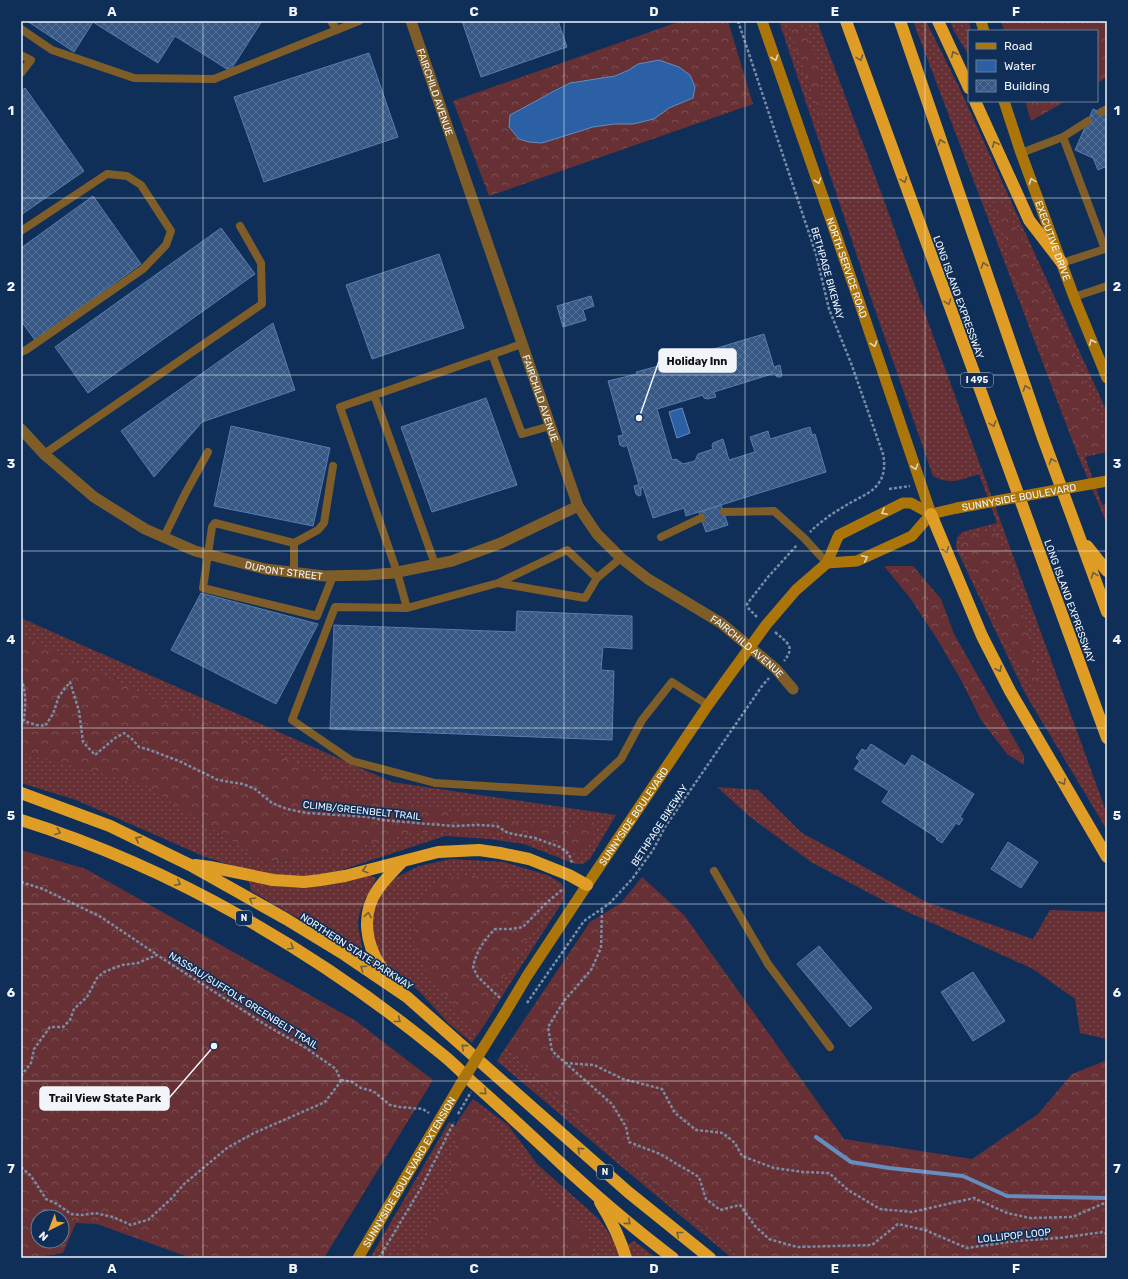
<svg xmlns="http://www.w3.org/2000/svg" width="1128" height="1279" font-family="Rubik,sans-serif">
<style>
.grass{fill:url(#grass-dots);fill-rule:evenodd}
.forest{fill:url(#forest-crowns);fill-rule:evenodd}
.water{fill:#2c60a4;stroke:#678dbe}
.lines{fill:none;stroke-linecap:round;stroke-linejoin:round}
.stream{stroke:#678dbe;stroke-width:4}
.building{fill:url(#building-cross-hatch);stroke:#597cac}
.path{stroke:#7a8ca5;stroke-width:2.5;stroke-dasharray:3 2;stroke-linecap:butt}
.service{stroke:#7f5d28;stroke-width:8}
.minor{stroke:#7f5d28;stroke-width:11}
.secondary{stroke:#ab750a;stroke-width:11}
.motorway{stroke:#df9d25;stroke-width:12}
.path-bridge{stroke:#7a8ca5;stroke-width:2.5;stroke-dasharray:3 2;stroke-linecap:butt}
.secondary-bridge{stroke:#ab750a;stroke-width:11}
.oneway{stroke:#6d6042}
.oneway2{stroke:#e0d5be}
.grid{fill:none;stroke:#f1f5fa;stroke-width:1;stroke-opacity:0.55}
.labels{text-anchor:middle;stroke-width:3.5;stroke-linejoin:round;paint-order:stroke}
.shield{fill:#0f2f59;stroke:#adbaca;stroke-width:1}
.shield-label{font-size:9px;font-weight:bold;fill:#f1f5fa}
.street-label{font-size:10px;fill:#f1f5fa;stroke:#0f2f59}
.leader{fill:none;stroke:#f1f5fa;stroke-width:1.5}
.callout-dot{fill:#f1f5fa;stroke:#0f2f59;stroke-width:1.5}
.callout{fill:#f1f5fa;stroke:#f1f5fa;stroke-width:1.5}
.callout-label{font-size:11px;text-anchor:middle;font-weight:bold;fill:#111}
.neatline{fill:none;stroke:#f1f5fa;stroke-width:1.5}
.grid-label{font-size:13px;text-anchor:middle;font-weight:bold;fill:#f1f5fa}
</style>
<defs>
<pattern id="grass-dots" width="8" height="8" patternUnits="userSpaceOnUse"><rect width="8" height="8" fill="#663034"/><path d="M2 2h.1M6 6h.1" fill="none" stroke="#7c4f52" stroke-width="1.8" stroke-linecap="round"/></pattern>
<pattern id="forest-crowns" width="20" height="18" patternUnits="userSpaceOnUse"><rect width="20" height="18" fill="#663034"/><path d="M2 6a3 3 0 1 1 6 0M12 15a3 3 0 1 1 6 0" fill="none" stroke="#7c4f52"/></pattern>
<pattern id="building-cross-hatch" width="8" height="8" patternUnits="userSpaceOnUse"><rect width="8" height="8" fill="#375885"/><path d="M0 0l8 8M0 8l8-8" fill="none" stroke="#547197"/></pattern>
</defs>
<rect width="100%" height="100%" fill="#0f2f59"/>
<!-- grass -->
<path class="grass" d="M779,21H817L874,173L1107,814V830L1026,695L956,548L957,538L962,532L997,523L979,474C962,479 950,486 933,476L872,301Z
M913,21H926L958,85L1107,412V452L1085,457L1102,505L1107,504V524L1077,453Z
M950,21H969L971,31H969V56L954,31Z
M21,618L392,782L616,815L590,859L583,864H575L524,844L489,839L445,836L323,876L282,877L239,868L203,856L76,800L21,783ZM195,817L297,859L265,862Z
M717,787L758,790L802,833L843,855L926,902L1033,939L1050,910L1107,912V1039L1080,1033L1075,999L1033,969L886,902L811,862L749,816Z
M451,859L504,862L547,875L561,883L565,891L563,901L472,1043L448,1023L419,991L386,965L371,937L374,904L391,880L419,866Z
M369,875L376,878L375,881C368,894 359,908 358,923C358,932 363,942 362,952L356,951L251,891L249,881C277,889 307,889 336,884C347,882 358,878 369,875Z
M506,1047L639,1174L744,1258H732L653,1193L497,1061Z
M473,1099L508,1125L537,1164L600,1220L616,1244L619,1258H370L449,1122L455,1126Z
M634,1241L656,1258H631V1253L627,1245Z"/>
<!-- forest -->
<path class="forest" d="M681,21H728L753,104L489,196L453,101ZM638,64L679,67L690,75L695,87L693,98L633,124H614L593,127L542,143L510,115C519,110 529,106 537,101C548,94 558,87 570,83C597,76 613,82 638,64Z
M787,21H799L820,66L823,124Z
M1001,21H1107V77L1097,83V31H1004Z
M1025,101H1066L1031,121Z
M992,193L998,195L1027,247L1101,421L1107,445V451L1080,453L1017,285Z
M993,530L1002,539L1023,613L1043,700L1017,658L1003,641L991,606L974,575L959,539Z
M884,566H913L941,599L954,634L1024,756V765L1007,754L981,720L961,680L939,642L910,598Z
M21,636L88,668L372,798L523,823L571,829L591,816L596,831L580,854L483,829L406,834L325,856L265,862L143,784L21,753Z
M21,850L86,869L356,1021L433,1080L324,1258H191L97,1224L76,1223L63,1253L32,1258H21ZM38,1217H62V1241H38Z
M475,876L504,883L530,894L538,922L491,998L494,1010L477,1036L426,970L412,938L417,903L441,878Z
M642,877L684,915L844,1139L972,1159L1038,1114L1072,1074L1107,1060V1258H744L639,1174L506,1047L590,922L621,903Z
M473,1099L518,1167L540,1191L588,1234L595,1258H410L424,1241L448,1188L459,1119Z"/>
<!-- water -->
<path class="water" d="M659,60L679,67L690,75L695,87L693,98L669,108L654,119L633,124H614L593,127L542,143L529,142L519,139L509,127L510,115L536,101L552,92L570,83L615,76L629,70L638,64Z
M682,408L690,433L677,438L669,412Z"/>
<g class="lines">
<!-- stream -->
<path class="stream" d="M816,1137L851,1162L889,1168L963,1176L1007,1196L1107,1198"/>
</g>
<!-- building -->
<path class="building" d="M27,21H262L230,71L175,36L158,63L93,22L74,52Z
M462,21H558L567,47L481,77Z
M369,53L398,137L264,182L234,97Z
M25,88L84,171L21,215V91Z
M1093,109L1107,115V166L1098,170L1093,158L1075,150Z
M93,196L141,264L35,340L21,321V248Z
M221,228L255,274L88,393L55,347Z
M439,254L464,328L372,359L346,285Z
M591,296L594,306L583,310L586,320L563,327L557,306Z
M273,323L295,390L202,422L154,477L121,431Z
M764,334L774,367L780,365L782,375L781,377H777L775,373L714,392L716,397L707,399L704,398L703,395L657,409L672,460L676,459L683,464L695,461L698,454L713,449L712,446L713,443L723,439L729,460L755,452L750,437L768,431L770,439L810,427L812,435L815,434L826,472L686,516L684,508L653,518L643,487L641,488V495L639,496L636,494L634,486L639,485L627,445L624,447L620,445L618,436L623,435L608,381L637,374L636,372L681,360L679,358L680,355L689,351L690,356Z
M486,398L517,485L432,512L401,427Z
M231,426L330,448L313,526L214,506Z
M721,505L728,525L706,532L699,512Z
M201,593L318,624L276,704L171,650Z
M517,611L632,616V649L603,647L601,670L614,671L612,740L330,729L334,625L516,632Z
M871,744L905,766L912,755L974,794L960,817L963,819L959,825L956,823L942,843L936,839L937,838L882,802L889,791L854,769L860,761L856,758L862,749L866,751Z
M1008,842L1038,862L1021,888L991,869Z
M819,946L872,1008L850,1027L797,964Z
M973,972L1005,1021L973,1041L941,992Z"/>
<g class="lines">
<!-- path -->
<path class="path" d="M738,21L816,254L829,309L851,363L883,454C885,464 885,475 878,484C872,493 860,497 850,503C836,511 822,520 810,532
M889,489L910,486
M757,617L749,609L747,604L768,577L797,545
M775,632C787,643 796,646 784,661
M21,679C27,692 25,707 24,721L36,725L45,726L53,714L59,696L70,682L79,711L83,742L95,755L115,738L124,733L132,739L139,747L147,749L179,761L218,780L243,784L255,789L272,803L287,809L307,813L369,817L382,820L429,824L454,826L478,825L497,826L508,833L535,838L560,847L569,854L572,863
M21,882L43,889L101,917L156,954
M602,910L601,948L591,970L564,1001L548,1027L552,1051L612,1104L626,1127L629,1142L660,1154L699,1177L706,1199L720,1210L740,1205L755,1226L769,1239L797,1247L872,1245L898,1224L925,1230L967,1248L1016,1241L1059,1238L1103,1232L1107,1234
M500,998L478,977L473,967C476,952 484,940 495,929H510L523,927L546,903L563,889
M527,1003L584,921L610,903L632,879L653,850L665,827L762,686L769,678
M565,1063L594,1065L623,1079L662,1089L675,1113L696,1130L723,1133L735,1143L742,1156L774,1168L803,1172L829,1173L848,1190L880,1209L912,1212L974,1198L1007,1213L1030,1218L1072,1217L1107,1202
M21,1076L31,1063L34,1049L50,1027H63L70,1020L74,1009L87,997L97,978L104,972L122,965L138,963L157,955L269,1027L306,1048L336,1069L341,1081
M342,1081V1080L352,1082L361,1088L373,1091L390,1105L400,1107L423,1109L429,1113
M21,1167L31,1176L46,1199L57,1204L71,1214L83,1215L95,1213L113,1217L131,1225L140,1222L148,1220L172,1198L184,1184L227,1148L254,1133L325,1102L341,1081
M379,1258L421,1188L454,1122"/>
<!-- service -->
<path class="service" d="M331,21L337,30
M21,29L52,50L134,78L214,79L359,21
M21,55L31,60L21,73
M1101,112L1107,109
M1021,153L1063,137L1088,121
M21,231L107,174L127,176L141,185L171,231L166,245L143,269L26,350L21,352
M1062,263L1105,249L1063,137
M1074,297L1107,286
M522,344L340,407L397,572L407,608L498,583L585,598L597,578L621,558
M492,354L522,434L550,426
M374,395L435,564
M44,454L262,304L261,263L240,226
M724,512L774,511L804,538L827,563
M164,537L185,494L208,452
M661,537L701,518
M294,543L318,530L324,523L333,466
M294,572V543L215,523L212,527L203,588L317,616L333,576
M498,583L567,550L597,578
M407,608L335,607L292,720L352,761L435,783L585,792L621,759L642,720L672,682L708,705
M714,871L768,964L830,1047"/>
<!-- minor -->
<g class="minor">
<path id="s1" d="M411,21L578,506L597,534L621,558L648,579L721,623L776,669L793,689"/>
<path id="s2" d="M21,429L44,454L94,497L145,529L195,551L265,569L324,576L369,575L393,573L452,561L501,543L578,506"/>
</g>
<!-- secondary -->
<g class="secondary">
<path id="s3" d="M762,21L861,307L931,514"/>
<path d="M981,21L984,31"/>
<path id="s4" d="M1004,101L1021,153L1074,297L1107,378"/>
<path d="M827,563L857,561L912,536L931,514L957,508"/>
<path id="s5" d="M505,1013L527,976L593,876L708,705L766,625L796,590L827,563L837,539L839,535L903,503H911L931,514"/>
<path id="s6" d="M358,1258L460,1085"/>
</g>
<!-- motorway -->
<path class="motorway" d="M846,21L1107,738
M900,21L1043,438L1107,612
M938,21L969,88
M975,101L1029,220L1062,263
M931,514L982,636L1010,691L1107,857
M1087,546L1107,571
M21,793L110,826L190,865L286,919L345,955L407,997L628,1192L710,1258
M21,820C174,868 320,954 443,1055C453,1063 463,1073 472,1082C505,1111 537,1141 569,1171C602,1201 637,1231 673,1258
M195,865L210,867L273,880L304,882L321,880L345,876L438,852L479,850L500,853L529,859L569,875L587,885
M397,986C392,980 386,974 381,967C365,943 361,913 378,889C385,879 394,870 403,861
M600,1202C611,1220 620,1237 626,1258"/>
<!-- path-bridge -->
<path class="path-bridge" d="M458,1114L471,1092"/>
<!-- secondary-bridge -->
<g class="secondary-bridge">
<path id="s7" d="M957,508L1107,481"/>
<path d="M460,1085L505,1013"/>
</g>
</g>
<!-- one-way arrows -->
<defs><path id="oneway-chevron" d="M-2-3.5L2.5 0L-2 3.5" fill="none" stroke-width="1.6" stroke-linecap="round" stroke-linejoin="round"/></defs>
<g class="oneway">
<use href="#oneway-chevron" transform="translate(954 54) rotate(-115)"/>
<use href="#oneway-chevron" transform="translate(860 58) rotate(70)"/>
<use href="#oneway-chevron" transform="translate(941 142) rotate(-109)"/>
<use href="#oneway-chevron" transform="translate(995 144) rotate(-115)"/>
<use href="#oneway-chevron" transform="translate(904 180) rotate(70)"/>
<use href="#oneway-chevron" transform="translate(984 265) rotate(-109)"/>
<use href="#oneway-chevron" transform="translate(948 302) rotate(70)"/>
<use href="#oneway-chevron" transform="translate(1026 388) rotate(-109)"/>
<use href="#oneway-chevron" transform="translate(993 424) rotate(70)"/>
<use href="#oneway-chevron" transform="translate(1052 461) rotate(-110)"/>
<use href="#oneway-chevron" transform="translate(946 550) rotate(67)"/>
<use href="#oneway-chevron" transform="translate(1094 575) rotate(-110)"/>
<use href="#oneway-chevron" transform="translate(999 669) rotate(63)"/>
<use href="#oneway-chevron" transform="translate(1063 782) rotate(60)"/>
<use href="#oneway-chevron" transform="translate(58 832) rotate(20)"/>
<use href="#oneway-chevron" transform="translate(138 839) rotate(-154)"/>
<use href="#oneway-chevron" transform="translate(365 870) rotate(164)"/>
<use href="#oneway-chevron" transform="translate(178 883) rotate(27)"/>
<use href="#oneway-chevron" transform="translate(252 900) rotate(-150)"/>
<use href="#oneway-chevron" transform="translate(368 915) rotate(-81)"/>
<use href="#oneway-chevron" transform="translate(291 947) rotate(31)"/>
<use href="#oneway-chevron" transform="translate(363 968) rotate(-146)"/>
<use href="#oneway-chevron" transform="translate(398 1020) rotate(38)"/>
<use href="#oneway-chevron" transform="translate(464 1047) rotate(-139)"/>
<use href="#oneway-chevron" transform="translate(484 1092) rotate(42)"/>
<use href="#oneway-chevron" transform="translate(580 1150) rotate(-138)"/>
<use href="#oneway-chevron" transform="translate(628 1222) rotate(41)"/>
<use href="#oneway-chevron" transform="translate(679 1234) rotate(-141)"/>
</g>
<g class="oneway2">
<use href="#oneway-chevron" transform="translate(775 58) rotate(71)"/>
<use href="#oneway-chevron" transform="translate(818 181) rotate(71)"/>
<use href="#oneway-chevron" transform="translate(1032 181) rotate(-110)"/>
<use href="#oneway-chevron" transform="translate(1092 342) rotate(-113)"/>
<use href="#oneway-chevron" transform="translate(874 344) rotate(71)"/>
<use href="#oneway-chevron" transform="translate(915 467) rotate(71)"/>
<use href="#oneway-chevron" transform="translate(884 512) rotate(153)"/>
<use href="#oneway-chevron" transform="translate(865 558) rotate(-25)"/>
</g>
<!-- grid -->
<path class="grid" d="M203,21V1258M383,21V1258M564,21V1258M745,21V1258M925,21V1258M21,198H1107M21,375H1107M21,551H1107M21,728H1107M21,904H1107M21,1081H1107"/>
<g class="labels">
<!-- shield labels -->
<g class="shield">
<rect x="961" y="373" width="32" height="14" rx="3"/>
<rect x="236" y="911" width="16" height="14" rx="3"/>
<rect x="597" y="1165" width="16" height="14" rx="3"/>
</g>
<g class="shield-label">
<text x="977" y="383">I 495</text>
<text x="244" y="921">N</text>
<text x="605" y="1175">N</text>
</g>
<!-- street labels -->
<g class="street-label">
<text dy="4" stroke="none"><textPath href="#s1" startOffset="75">FAIRCHILD AVENUE</textPath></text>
<text dy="4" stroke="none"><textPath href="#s4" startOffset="148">EXECUTIVE DRIVE</textPath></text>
<text dy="4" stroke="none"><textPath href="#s3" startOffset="261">NORTH SERVICE ROAD</textPath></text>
<text transform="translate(828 273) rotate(74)" y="4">BETHPAGE BIKEWAY</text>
<text transform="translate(959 297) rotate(70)" y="4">LONG ISLAND EXPRESSWAY</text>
<text dy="4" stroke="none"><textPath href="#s1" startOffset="399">FAIRCHILD AVENUE</textPath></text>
<text dy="4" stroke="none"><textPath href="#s7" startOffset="63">SUNNYSIDE BOULEVARD</textPath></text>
<text dy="4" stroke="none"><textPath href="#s2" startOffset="306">DUPONT STREET</textPath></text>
<text transform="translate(1070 601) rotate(70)" y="4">LONG ISLAND EXPRESSWAY</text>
<text dy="4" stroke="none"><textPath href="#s1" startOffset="735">FAIRCHILD AVENUE</textPath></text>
<text transform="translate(362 810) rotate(6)" y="4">CLIMB/GREENBELT TRAIL</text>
<text dy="4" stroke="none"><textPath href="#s5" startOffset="235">SUNNYSIDE BOULEVARD</textPath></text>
<text transform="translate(659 825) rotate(-57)" y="4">BETHPAGE BIKEWAY</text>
<text transform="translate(357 951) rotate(33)" y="4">NORTHERN STATE PARKWAY</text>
<text transform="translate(244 1000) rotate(32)" y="4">NASSAU/SUFFOLK GREENBELT TRAIL</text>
<text dy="4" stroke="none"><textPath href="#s6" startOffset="100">SUNNYSIDE BOULEVARD EXTENSION</textPath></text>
<text transform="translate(1014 1235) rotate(-6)" y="4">LOLLIPOP LOOP</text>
</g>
</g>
<!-- callouts -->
<path class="leader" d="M639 418L659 361M214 1046L169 1098"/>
<g class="callout-dot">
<circle cx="639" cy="418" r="4"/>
<circle cx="214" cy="1046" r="4"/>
</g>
<g class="callout">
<rect x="659" y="349" width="77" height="23" rx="4"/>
<rect x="40" y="1087" width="129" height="23" rx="4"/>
</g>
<g class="callout-label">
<text x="697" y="365">Holiday Inn</text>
<text x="105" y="1102">Trail View State Park</text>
</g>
<!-- border -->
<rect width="1128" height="1279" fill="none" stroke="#0f2f59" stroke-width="44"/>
<!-- legend -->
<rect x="968" y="30" width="130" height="72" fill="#0f2f59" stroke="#697e99"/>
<rect x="976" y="43" width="20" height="6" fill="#ab750a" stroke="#697e99"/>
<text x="1004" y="50" font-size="12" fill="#f1f5fa">Road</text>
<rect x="976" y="60" width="20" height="12" fill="#2c60a4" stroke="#697e99"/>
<text x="1004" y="70" font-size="12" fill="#f1f5fa">Water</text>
<rect x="976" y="80" width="20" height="12" fill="url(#building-cross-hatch)" stroke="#697e99"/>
<text x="1004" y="90" font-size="12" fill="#f1f5fa">Building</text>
<!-- north arrow -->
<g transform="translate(50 1229) rotate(222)"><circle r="19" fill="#0f2f59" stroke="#697e99"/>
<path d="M0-3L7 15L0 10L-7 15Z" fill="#eba939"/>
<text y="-6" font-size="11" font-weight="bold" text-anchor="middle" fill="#f1f5fa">N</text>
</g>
<rect x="22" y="22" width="1084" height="1235" class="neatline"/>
<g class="grid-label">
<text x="112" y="16">A</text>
<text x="293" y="16">B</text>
<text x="474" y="16">C</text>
<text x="654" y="16">D</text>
<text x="835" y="16">E</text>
<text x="1016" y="16">F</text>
<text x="11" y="115">1</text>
<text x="1117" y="115">1</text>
<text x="11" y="291">2</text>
<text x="1117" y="291">2</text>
<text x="11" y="468">3</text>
<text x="1117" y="468">3</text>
<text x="11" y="644">4</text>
<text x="1117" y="644">4</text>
<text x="11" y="820">5</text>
<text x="1117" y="820">5</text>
<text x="11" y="997">6</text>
<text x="1117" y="997">6</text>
<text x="11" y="1173">7</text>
<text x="1117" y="1173">7</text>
<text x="112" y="1273">A</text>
<text x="293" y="1273">B</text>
<text x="474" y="1273">C</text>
<text x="654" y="1273">D</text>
<text x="835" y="1273">E</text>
<text x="1016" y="1273">F</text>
</g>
</svg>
